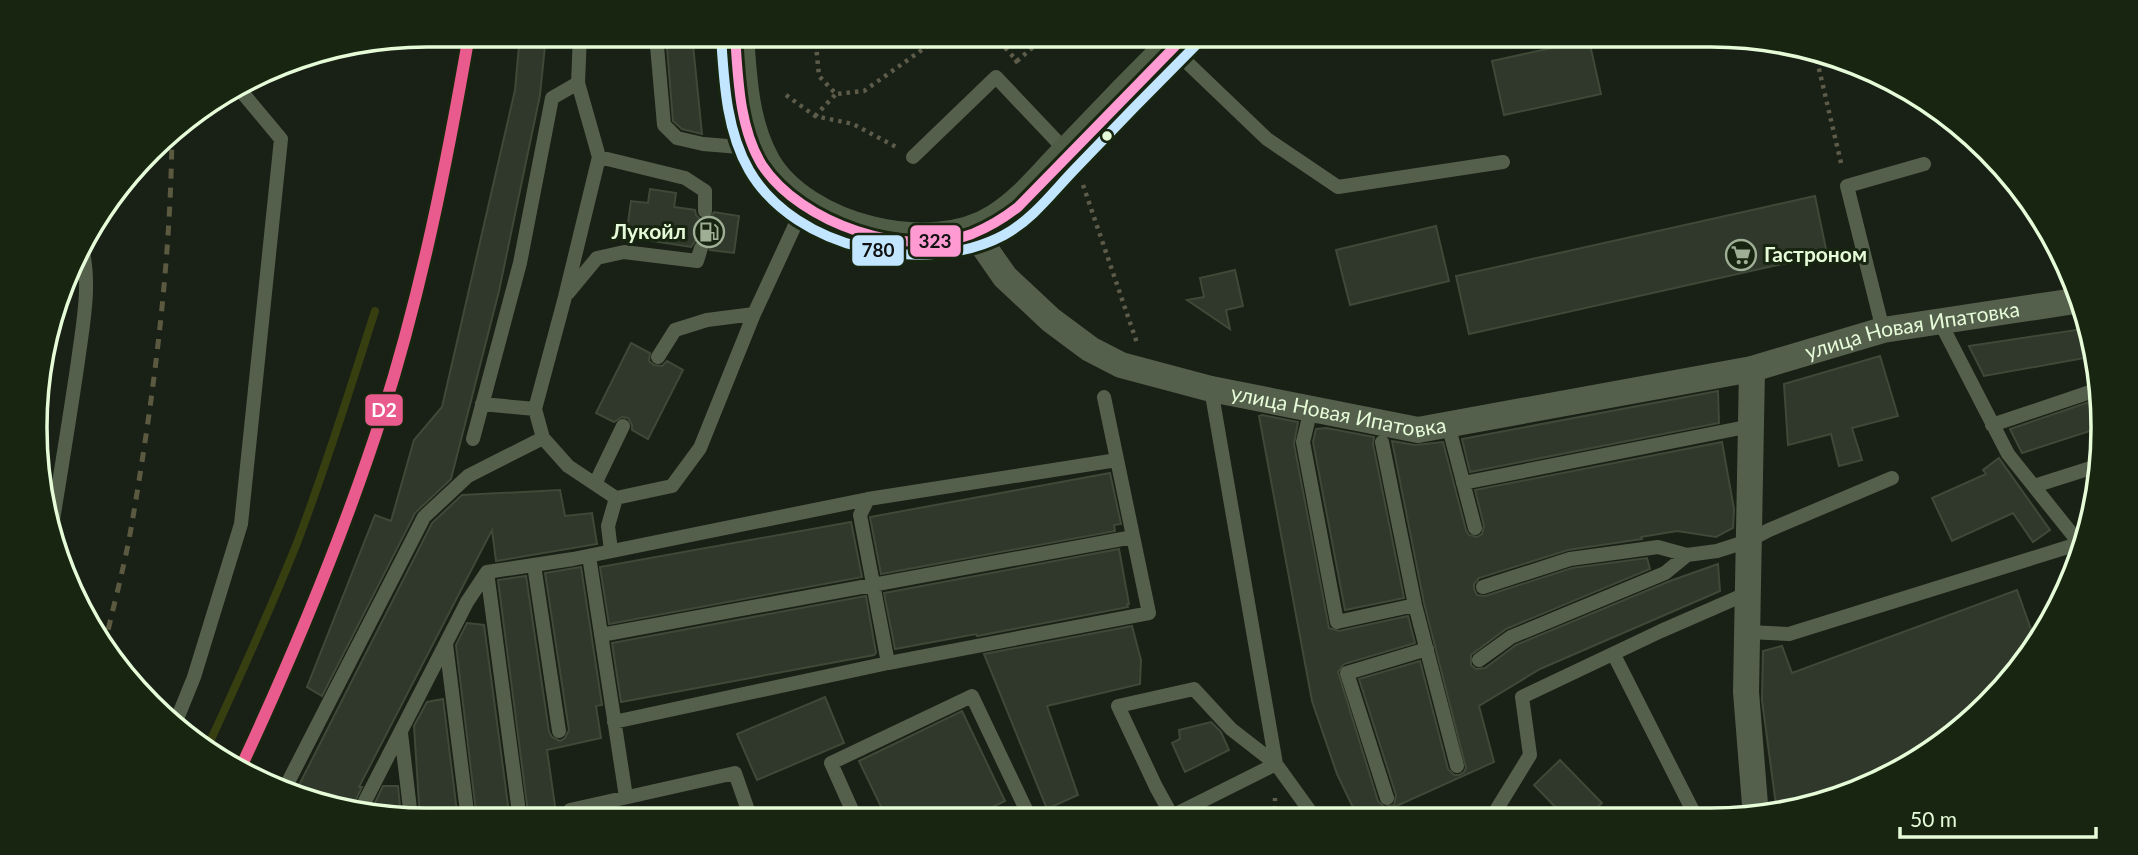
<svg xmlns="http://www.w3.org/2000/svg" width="2138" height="855" font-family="Lato,sans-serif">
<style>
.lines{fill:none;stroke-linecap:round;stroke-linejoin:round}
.stream{stroke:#373e10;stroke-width:8}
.building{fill:#2f382b;stroke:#3f4938;stroke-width:2}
.path{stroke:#5d5c4a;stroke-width:4.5;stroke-dasharray:3.5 5;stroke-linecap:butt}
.lane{stroke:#54604c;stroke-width:14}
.street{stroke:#54604c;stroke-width:26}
.secondary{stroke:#4f5c46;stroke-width:38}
.rail{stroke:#5b5a40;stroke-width:5;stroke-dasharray:10 9;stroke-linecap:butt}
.bus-1-casing{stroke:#182511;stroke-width:16}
.bus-2-casing{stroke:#182511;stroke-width:16}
.bus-1{stroke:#ff9ad2;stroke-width:10}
.bus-2{stroke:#c2e6ff;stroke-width:10}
.rail-1-casing{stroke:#182511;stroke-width:18}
.rail-1{stroke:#ea5b8d;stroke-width:12}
.bus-dot{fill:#e6fcd9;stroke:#182511;stroke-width:2.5}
.labels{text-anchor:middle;stroke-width:6;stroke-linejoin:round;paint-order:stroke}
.poi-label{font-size:21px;font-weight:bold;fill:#e6fcd9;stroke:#182511;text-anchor:end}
.street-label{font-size:21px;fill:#e6fcd9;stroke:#182511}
.rim{fill:none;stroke:#e6fcd9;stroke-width:3.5}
.line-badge{stroke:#182511;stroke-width:2.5}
.badge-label{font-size:19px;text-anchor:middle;font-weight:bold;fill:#fff}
.pale-badge-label{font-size:19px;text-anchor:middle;font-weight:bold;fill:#111}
</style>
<rect width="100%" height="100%" fill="#192016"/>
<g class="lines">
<!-- stream -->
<path class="stream" d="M207,748C238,681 269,613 297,543C326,467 350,389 375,311"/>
</g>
<!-- building -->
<path class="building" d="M520,35H546L540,95L499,291L451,479L415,513L322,696L307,687L375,515L391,521L414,440L442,407L515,90Z
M666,35H692L702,134L682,129L673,121Z
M1589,40L1601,94L1504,115L1492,61Z
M650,189L676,193L674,207L695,210L696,215L701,220H709L714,212L739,216L734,253L710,250L708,242L703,239L695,241L691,247L626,237L631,201L648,203Z
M1815,196L1827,254L1469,334L1456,276Z
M1436,226L1449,281L1350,305L1336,250Z
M1235,270L1243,306L1226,310L1230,329L1187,300L1204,297L1200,278Z
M2083,329L2090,357L1984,376L1969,346Z
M631,343L650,353L649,361L654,365L662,366L667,361L683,370L648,439L632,430V425L628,418L622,417L614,422L596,413Z
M1880,356L1898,416L1852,428L1862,460L1839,466L1831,434L1788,445L1784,384Z
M1718,391L1719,423L1470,472L1462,439Z
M2101,398L2099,428L2022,453L2010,429Z
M1262,415L1298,422L1294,444L1329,628L1339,631L1408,616L1415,643L1344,664L1338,672L1378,801L1384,807L1394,805L1396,795L1359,679L1420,661L1448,769L1454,775H1459L1464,772L1466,768L1424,603L1392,441L1415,445L1443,442L1466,530L1469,535L1477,537L1482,534L1484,526L1475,490L1722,442L1734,509L1733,528L1716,537L1677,531L1641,537L1642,539L1568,550L1479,578L1474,584V589L1477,595L1485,596L1572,568L1647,558L1650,569L1506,629L1471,655V665L1476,669L1485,668L1516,645L1670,581L1718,564L1720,591L1540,669L1479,706L1494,762L1370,818H1358L1337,774L1312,701L1259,416Z
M1326,428L1374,437L1373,444L1404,598L1345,610L1313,442L1316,429Z
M1999,458L2050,530L2033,542L2013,513L1952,541L1932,498L1986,474L1983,470Z
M1110,473L1121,524L1114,525L1115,531L881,574L870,517Z
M560,490L565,516L592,513L597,544L496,561L492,530L359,787H362L352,808L302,799L294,795L432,523L462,495Z
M851,522L862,577L609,624L600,567Z
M1119,549L1129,604H1127L1128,607L977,636L976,634L895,649L884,593Z
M581,567L602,705L596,706L601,738L547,750L557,820H529L498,580L526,576L549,732L552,737L560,741L565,738L569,730L545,573Z
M2017,590L2037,646L1969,723L1861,790L1777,813L1762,700L1763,651L1782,646L1792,673Z
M866,596L876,653L874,655L621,702L612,643Z
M467,623L484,625L510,820H477L456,645Z
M1132,626L1141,660L1140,684L1047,706L1078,795L1047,809L984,654Z
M825,697L844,743L757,780L737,734Z
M443,699L458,820H428L420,819L414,726L427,702Z
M962,711L1005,801L986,810L990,819H887L859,761Z
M1211,722L1221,732L1229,750L1185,772L1172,743L1180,739L1179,730Z
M1560,760L1602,803L1588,817H1565L1534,785Z
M383,786H398L401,816L371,811Z"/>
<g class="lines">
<!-- path -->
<path class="path" d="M815,35L819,76L836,94L864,91L943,35
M994,35L1017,61L1011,65
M1815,52L1842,167
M1017,61L1047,35
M786,95L815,116L853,124L898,148
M815,116L836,94
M1083,185L1137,343
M1274,818L1275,798"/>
<!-- lane -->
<path class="lane" d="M580,35L578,83L599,157L565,297L535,409L543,438L568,466L616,498L672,486L700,448L754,314L803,208
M656,35L664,125L677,138L703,144L752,148
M1173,49L1267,139L1338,187L1503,162
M599,157L685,178L705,191V211
M913,157L996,77L1068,153
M568,293L597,258L624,252L697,261L701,248
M1939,320L2008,454L2080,544
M1883,330L1847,186L1924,164
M658,357L675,330L707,320L754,314
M482,404L535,409
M1311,409L1303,442L1337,622L1415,605
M1448,424L1475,528
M1992,425L2099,389
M473,439L520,263L552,98L578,83
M1382,442L1415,605L1457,766
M1463,483L1751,426
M595,484L623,426
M2034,486L2094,467
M868,499L860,515L888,663
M52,526C61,471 70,416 78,361C83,324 91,284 82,248
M611,551L608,526L616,498
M589,556L626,797
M534,565L559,731
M487,572L520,820
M1483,587L1570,559L1658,547L1687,555L1717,551L1748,541L1769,530L1892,478
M1747,632L1789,634L2084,542
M601,635L1133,537
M446,644L468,820
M1614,655L1696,817
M1479,660L1511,637L1665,573L1687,555
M614,722L888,663L1149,613L1104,397
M175,724L194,677L241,524L281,139L241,91
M401,733L411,817
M284,790L424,517L468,476L543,438
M1387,798L1347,673L1427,649
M361,809L467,602L487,572L573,559L868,499L1117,460
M1172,816L1156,787L1118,706L1194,689L1231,729L1276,764L1315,818
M1492,817L1530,755L1522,697L1661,631L1748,593
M1168,818L1276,764L1211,389
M856,819L831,763L972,696L1030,818
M571,820L570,810L735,773L751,819"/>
<!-- street -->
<g class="street">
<path id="s1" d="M975,234L1005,277L1051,320L1090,349L1121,365L1211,389L1418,430L1752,369L1883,330L2075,301"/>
<path d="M1752,369L1746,692L1756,817"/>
</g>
<!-- secondary -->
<path class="secondary" d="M735,35C738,79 740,124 762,164C802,233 931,265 998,222C1027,204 1047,177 1071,153C1109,113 1147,74 1186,35"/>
<!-- rail -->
<path class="rail" d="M104,648C113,607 125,565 132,523C154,394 171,262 172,130"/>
<!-- bus-1 casing -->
<g class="bus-1-casing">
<path id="bus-1" d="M735,35C738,77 739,128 762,165C801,224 906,259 972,234C989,227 1004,218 1018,207L1186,35"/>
</g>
<!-- bus-2 casing -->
<g class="bus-2-casing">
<path id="bus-2" d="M721,36C724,81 726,130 749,170C795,250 926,277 1004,235C1032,220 1052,193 1074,170C1114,128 1155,86 1196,45"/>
</g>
<!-- bus-1 -->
<use href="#bus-1" class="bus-1"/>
<!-- bus-2 -->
<use href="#bus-2" class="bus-2"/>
<!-- rail-1 casing -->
<g class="rail-1-casing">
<path id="rail-1" d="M241,767C295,651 344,534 383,412C422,289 447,162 469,35"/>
</g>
<!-- rail-1 -->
<use href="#rail-1" class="rail-1"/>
</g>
<!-- icons -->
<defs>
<g id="fuel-ring" transform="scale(1.575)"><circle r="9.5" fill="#182511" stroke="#9eaf95" stroke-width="1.5"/><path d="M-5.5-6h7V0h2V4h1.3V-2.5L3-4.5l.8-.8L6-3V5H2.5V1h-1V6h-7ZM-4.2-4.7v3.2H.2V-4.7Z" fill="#9eaf95"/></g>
<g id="supermarket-ring" transform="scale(1.575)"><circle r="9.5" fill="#182511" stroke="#9eaf95" stroke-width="1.5"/><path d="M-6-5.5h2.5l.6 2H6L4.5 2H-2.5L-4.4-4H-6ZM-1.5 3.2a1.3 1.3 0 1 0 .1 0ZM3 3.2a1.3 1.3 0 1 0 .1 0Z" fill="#9eaf95"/></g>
</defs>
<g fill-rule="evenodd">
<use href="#fuel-ring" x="709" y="232"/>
<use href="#supermarket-ring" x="1741" y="255"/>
</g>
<!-- markers -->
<circle class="bus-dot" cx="1107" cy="136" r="6"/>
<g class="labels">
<!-- poi labels -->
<g class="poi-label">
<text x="686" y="239">Лукойл</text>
<text x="1764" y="262" text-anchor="start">Гастроном</text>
</g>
<!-- street labels -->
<g class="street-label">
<text dy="7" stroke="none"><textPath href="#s1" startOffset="1008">улица Новая Ипатовка</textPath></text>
<text dy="7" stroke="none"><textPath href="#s1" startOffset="422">улица Новая Ипатовка</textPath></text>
</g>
</g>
<!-- crop -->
<path d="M0 0H2138V855H0ZM427 47H1711A380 380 0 0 1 2091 427V428A380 380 0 0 1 1711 808H427A380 380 0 0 1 47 428V427A380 380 0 0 1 427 47Z" fill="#182511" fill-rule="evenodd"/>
<path class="rim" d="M427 47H1711A380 380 0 0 1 2091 427V428A380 380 0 0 1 1711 808H427A380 380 0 0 1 47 428V427A380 380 0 0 1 427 47Z"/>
<g class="line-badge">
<rect x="909" y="224" width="53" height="34" rx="7" fill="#ff9ad2"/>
<rect x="851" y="234" width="54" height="33" rx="7" fill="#c2e6ff"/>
<rect x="364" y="393" width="40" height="34" rx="7" fill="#ea5b8d"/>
</g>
<g class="badge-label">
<text x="384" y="417">D2</text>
</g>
<g class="pale-badge-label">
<text x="935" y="248">323</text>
<text x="878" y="257">780</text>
</g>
<!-- scale -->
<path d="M1900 827v10h196v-10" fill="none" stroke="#e6fcd9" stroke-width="3.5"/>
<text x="1910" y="827" font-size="21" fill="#e6fcd9" stroke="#182511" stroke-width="5" paint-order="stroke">50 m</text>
</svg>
